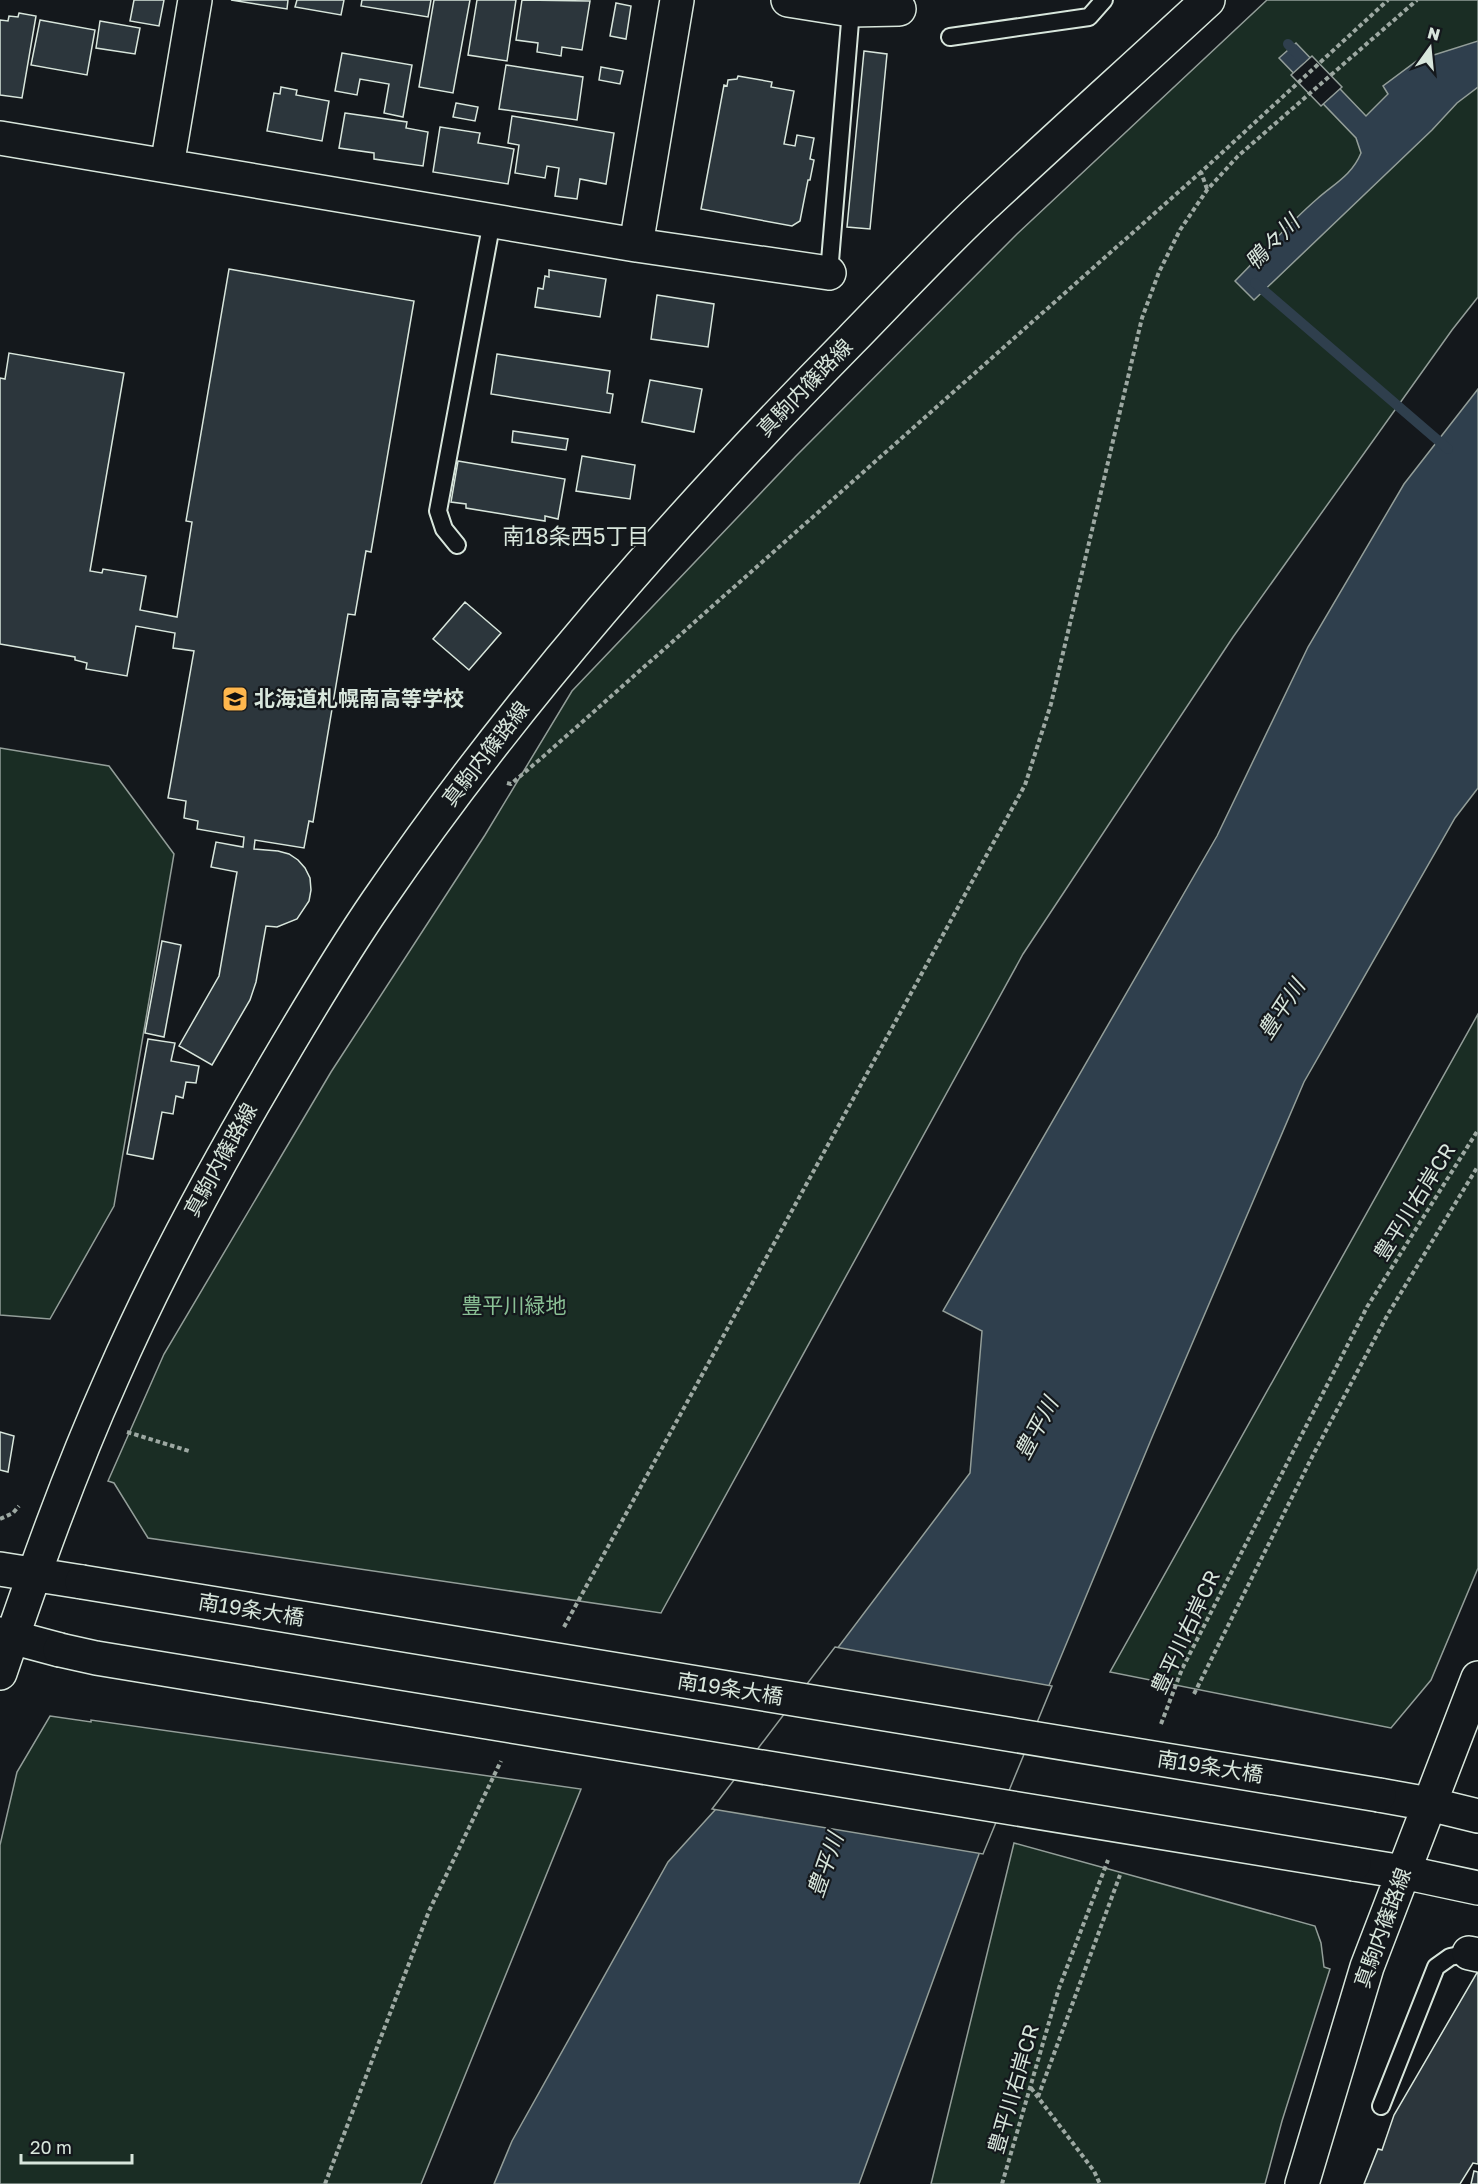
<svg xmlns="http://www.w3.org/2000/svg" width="1478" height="2184" font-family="'Golos Text','Noto Sans JP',sans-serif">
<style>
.green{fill:#1a2d24;stroke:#939e99;stroke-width:1.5}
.water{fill:#2f3f4d;stroke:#939e99;stroke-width:1.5}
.pier{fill:#14181c;stroke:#939e99;stroke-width:1.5}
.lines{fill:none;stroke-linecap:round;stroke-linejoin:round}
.stream{stroke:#2f3f4d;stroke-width:10}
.building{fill:#2c363c;stroke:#d8e6dc;stroke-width:1.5}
.lane-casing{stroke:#d8e6dc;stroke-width:20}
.street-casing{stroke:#d8e6dc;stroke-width:36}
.primary-casing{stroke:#d8e6dc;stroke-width:36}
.path{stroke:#9da8a2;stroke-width:4;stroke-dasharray:4.5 3;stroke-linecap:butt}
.lane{stroke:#14181c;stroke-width:16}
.street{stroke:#14181c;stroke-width:33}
.primary{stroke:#14181c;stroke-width:33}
.primary-bridge-casing{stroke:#d8e6dc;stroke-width:36;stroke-linecap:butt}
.primary-bridge{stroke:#14181c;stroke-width:33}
.labels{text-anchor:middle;stroke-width:4.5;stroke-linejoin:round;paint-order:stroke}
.street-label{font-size:21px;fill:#d8e6dc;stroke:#14181c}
.poi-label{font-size:21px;font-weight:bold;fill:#d8e6dc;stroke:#14181c;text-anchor:start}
.park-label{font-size:21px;fill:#8ac095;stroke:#14181c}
.water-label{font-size:22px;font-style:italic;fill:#d8e6dc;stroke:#14181c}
.neighbourhood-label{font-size:22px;fill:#d8e6dc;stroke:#14181c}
</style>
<rect width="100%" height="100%" fill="#14181c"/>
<!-- green -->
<path class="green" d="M1267,0H1478V297L1452,330L1233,637L1023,954L661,1613L148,1538L114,1483L108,1481L164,1354L331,1072L485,835L572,691L796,456L1017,234Z
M0,748L109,766L174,854L114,1206L50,1319L0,1315Z
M1478,1014V1568L1431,1680L1391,1728L1110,1672Z
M50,1716L91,1722V1720L581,1789L421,2184H0V1845L17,1772Z
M1014,1843L1315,1926L1321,1943L1324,1967L1330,1969L1282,2121L1265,2184H931Z"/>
<!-- water -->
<path class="water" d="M1478,41V87L1457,103L1432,130L1254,300L1235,281C1262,254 1288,224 1317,199C1334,184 1352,175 1361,153L1356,138L1279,58L1296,43L1366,116L1388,94L1383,86L1418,60Z
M1478,389V788L1455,818L1304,1082L1153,1435L979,1854L859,2184H494L512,2141L668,1862L715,1810L970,1473L982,1331L943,1311L1217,836L1308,647L1404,484Z"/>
<!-- pier -->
<path class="pier" d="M1312,56L1342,87L1321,106L1291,75Z
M835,1647L1052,1686L983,1854L712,1809Z"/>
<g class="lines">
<!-- stream -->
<path class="stream" d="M1288,44L1301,58
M1255,283L1448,449"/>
</g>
<!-- building -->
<path class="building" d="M134,0H164L159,26L130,21Z
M231,0H288L287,9Z
M297,0H344L341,15L295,7Z
M362,0H431L428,17L361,6Z
M434,0H470L453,93L419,87Z
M477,0H516L507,61L468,55Z
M522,0L590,1L582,50L562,47L561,56L537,52L538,43L516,40Z
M616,3L631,6L626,39L610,36Z
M19,13L36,16L22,98L0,95V20L8,21L9,16L18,17Z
M40,20L95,30L87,75L31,65Z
M100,21L140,28L135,54L96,48Z
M864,51L887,54L870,229L847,227Z
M342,53L412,65L403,117L384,113L389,84L360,79L357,95L335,91Z
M506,65L583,77L577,120L499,109Z
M601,67L623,71L620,84L599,80Z
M738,76L772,82L771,87L794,91L784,144L795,146L797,135L814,138L810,159L814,160L810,180H808L800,221L792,226L701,209L724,85L727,86L728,80L737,79Z
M281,87L297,90L296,95L329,101L322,141L267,131L274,93L280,94Z
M456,103L478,107L475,121L453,117Z
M345,113L407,122L406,128L428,132L423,166L374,159V153L339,148Z
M512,116L614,133L606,184L580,179L577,199L555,196L559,168L547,166L545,178L515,173L519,145L508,143Z
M440,127L480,133L478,143L514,149L508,184L433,172Z
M229,269L414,301L371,552L366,551L355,615L348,614L313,822L309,821L304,848L255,840L254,849L278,851L289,854L298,860L305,868L310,878L311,890L309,901L297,919L277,927L266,926L256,982L250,1000L212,1065L179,1046L219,976L237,872L211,867L216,842L243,847L244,837L197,829L198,821L184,818L186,801L168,798L194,651L173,648L175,633L136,626L127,676L86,669L87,663L75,660V657L0,644V378L5,379L9,353L124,373L90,571L102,573L103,569L146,576L140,610L177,617L192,522L186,521Z
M549,270L606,279L600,317L535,307L538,288L543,289L545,276L549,277Z
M657,295L714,304L708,347L651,339Z
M497,354L610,371L607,393L613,394L610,413L491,394Z
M650,380L702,389L694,432L642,422Z
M513,431L568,439L566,450L512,442Z
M582,456L635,465L630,499L576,491Z
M458,461L565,479L558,519L545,516V521L466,508V504L451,502Z
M465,602L501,633L469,670L433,639Z
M162,941L181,945L164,1037L145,1033Z
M148,1039L175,1043L171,1061L199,1066L196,1083L186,1082L183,1098L176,1096L173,1114L162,1112L153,1159L127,1154Z
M0,1432L14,1436L8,1472L0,1470Z
M1478,1971V2164L1473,2163L1460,2184H1364L1378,2149L1382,2150L1394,2115Z
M1474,2171L1478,2172V2184H1471Z"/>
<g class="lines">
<!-- lane casing -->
<g class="lane-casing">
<path id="lane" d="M950,37L1089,17L1104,0
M829,273L851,10
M457,545L444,529L438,511L492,221
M1381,2106L1436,1967L1450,1957L1469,1953"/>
</g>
<!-- street casing -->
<g class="street-casing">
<path id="street" d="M788,0L851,10L899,9
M0,138L636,245L677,0
M167,166L195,0
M636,245L829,273
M1469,1953L1478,1955"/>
</g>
<!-- primary casing -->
<g class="primary-casing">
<path id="primary" d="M0,1569L82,1582
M0,1634L60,1650
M0,1673C34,1573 69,1474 112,1378C157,1275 210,1177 267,1080C302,1020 338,959 377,902C516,699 679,515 851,340C892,298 933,254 976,213C1053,141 1131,71 1208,0
M1379,1795L1429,1804L1478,1816
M1354,1864L1403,1872L1478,1888
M1302,2184L1367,1967L1478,1678"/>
</g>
<!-- path -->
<path class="path" d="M1207,189L1201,172L1388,0
M507,783L511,784L545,755L1201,172
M127,1432L189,1451
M0,1519L13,1513L19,1506
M564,1627L1025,785L1051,704L1142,318L1159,272L1180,230L1207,190L1238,156L1417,0
M1194,1694L1313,1455L1388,1314L1478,1166
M1161,1724L1182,1669L1367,1307L1478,1130
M1031,2088L1094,2171L1100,2184
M1038,2097L1120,1875
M325,2184L429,1911L501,1761
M1002,2184L1059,1988L1108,1860"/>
<!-- lane -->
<use href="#lane" class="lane"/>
<!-- street -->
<use href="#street" class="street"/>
<!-- primary -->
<use href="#primary" class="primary"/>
<!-- primary-bridge casing -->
<g class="primary-bridge-casing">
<path id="primary-bridge" d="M82,1582L1379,1795
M60,1650L96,1658L1354,1864"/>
</g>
<!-- primary-bridge -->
<use href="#primary-bridge" class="primary-bridge"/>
</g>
<!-- icons -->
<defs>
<g id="school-square" transform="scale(1.35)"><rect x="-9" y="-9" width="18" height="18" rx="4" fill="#ffb74d" stroke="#14181c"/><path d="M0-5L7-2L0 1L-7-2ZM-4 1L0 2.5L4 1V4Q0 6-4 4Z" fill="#111"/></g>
</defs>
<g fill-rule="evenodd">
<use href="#school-square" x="235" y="699"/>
</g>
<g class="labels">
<!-- street labels -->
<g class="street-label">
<text transform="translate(805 388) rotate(-46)" y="7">真駒内篠路線</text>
<text transform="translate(486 754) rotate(-52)" y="7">真駒内篠路線</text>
<text transform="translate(221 1160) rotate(-61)" y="7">真駒内篠路線</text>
<text transform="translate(1415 1202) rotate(-58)" y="7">豊平川右岸CR</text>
<text transform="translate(251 1610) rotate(9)" y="7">南19条大橋</text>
<text transform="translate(1186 1632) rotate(-65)" y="7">豊平川右岸CR</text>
<text transform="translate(730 1689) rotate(9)" y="7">南19条大橋</text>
<text transform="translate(1210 1767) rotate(9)" y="7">南19条大橋</text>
<text transform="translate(1383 1928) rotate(-70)" y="7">真駒内篠路線</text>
<text transform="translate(1014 2089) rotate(-74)" y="7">豊平川右岸CR</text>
</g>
<!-- poi labels -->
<g class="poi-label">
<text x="254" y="706">北海道札幌南高等学校</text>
</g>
<!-- park labels -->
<g class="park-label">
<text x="514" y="1313">豊平川緑地</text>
</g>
<!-- water labels -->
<g class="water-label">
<text transform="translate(1272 242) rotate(-46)" y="8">鴨々川</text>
<text transform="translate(1281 1009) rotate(-57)" y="8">豊平川</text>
<text transform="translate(1036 1428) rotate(-62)" y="8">豊平川</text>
<text transform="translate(825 1865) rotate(-71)" y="8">豊平川</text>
</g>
<!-- neighbourhood labels -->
<g class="neighbourhood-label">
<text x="576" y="544">南18条西5丁目</text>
</g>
</g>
<!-- north arrow -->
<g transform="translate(1430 48) rotate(15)" stroke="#14181c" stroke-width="4.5" paint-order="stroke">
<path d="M0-4.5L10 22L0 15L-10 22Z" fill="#d8e6dc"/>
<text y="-9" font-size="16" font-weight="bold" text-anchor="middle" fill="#d8e6dc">N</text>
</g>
<!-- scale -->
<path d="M21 2154v9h111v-9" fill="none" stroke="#d8e6dc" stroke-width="3"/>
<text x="30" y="2154" font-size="18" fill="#d8e6dc" stroke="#14181c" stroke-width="4.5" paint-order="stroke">20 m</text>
</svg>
